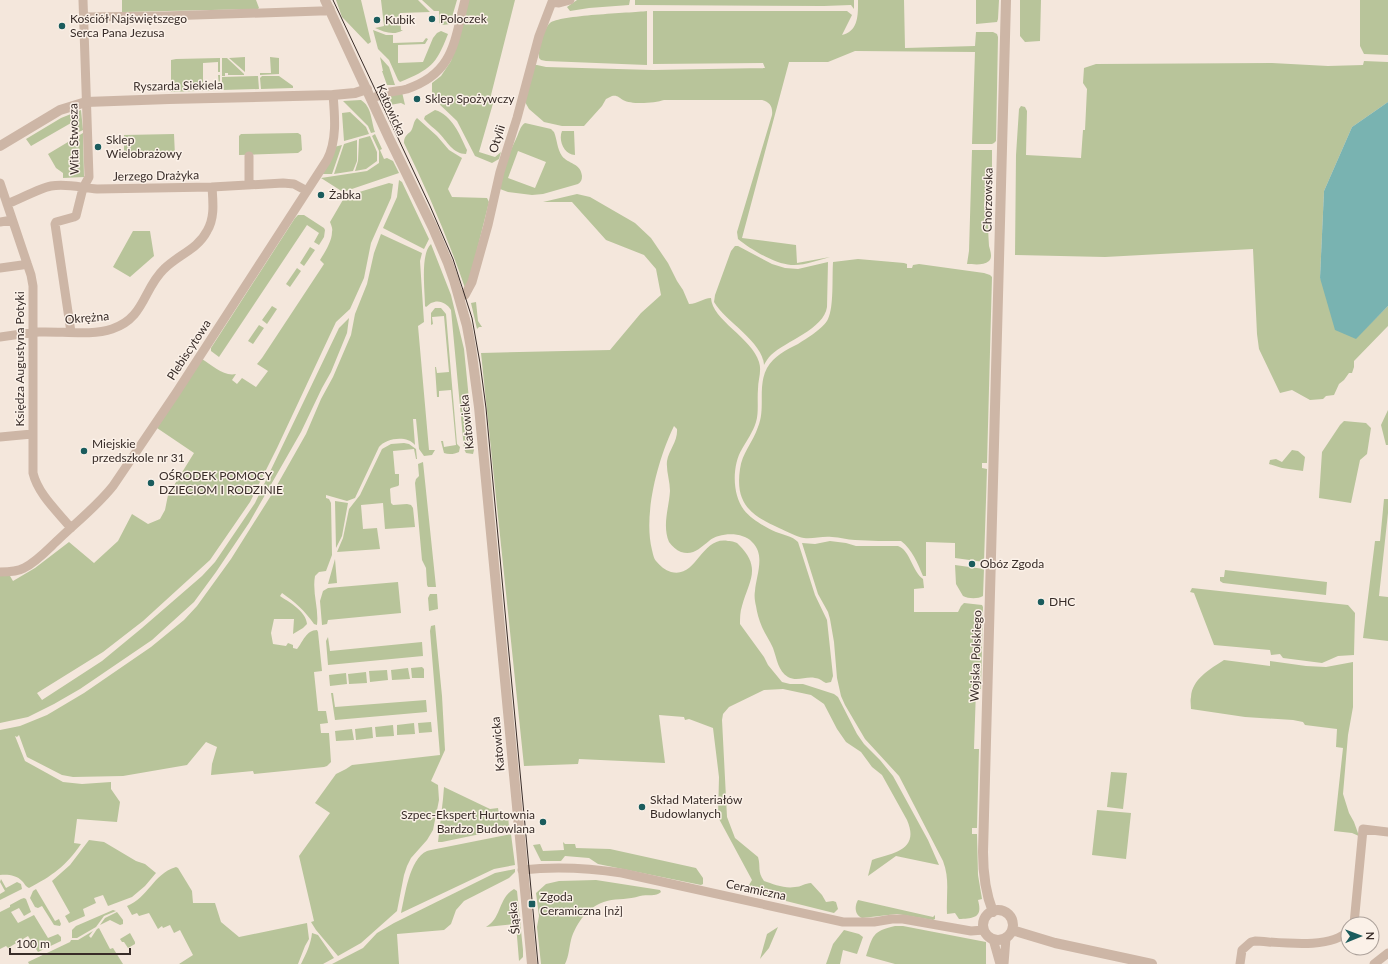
<svg xmlns="http://www.w3.org/2000/svg" width="1388" height="964" font-family="Lato,sans-serif">
<style>
.green{fill:#b8c49a;fill-rule:evenodd}
.water{fill:#79b3b1}
.lines{fill:none;stroke-linecap:round;stroke-linejoin:round}
.minor{stroke:#cdb6a6;stroke-width:9}
.tertiary{stroke:#cdb6a6;stroke-width:10}
.tram{stroke:#382c28;stroke-width:1}
.poi-dot{fill:#1a5c5d;stroke:#fbf1e8;stroke-width:1.5}
.labels{text-anchor:middle;stroke-width:3;stroke-linejoin:round;paint-order:stroke}
.poi-label{font-size:12px;fill:#382c28;stroke:#fbf1e8;text-anchor:start}
.street-label{font-size:12px;fill:#382c28;stroke:#fbf1e8}
</style>
<rect width="100%" height="100%" fill="#f4e7dc"/>
<!-- green -->
<path class="green" d="M122,0H256L259,8L258,9L122,12Z
M336,0H361L371,42L368,44L345,20L342,17Z
M381,0H418L430,12L400,13L401,30H403C394,36 384,32 375,28L384,26Z
M422,0H457L450,24L443,25L439,23V11H434Z
M469,0H515L490,99L494,100L479,152L495,157L501,152L499,159L492,163L475,156L457,121L435,100L432,92V83L441,76L451,61Z
M577,0H630L629,5L589,8L570,11L567,7Z
M635,0H854V9L851,5L824,6L635,5Z
M858,0H904L905,48L975,46L976,32H993L997,34L998,37L996,141L994,143L992,144H972L975,52L855,51L828,62H789L742,238L796,245L797,263L830,257C818,260 804,266 791,265C775,264 750,249 738,239L737,232L772,115C773,107 770,102 762,100H664C655,103 632,105 623,100C619,98 618,95 612,96L606,99L602,106L584,126H562L544,122L529,109L525,102L533,65H537L546,67L653,70L765,68L763,63L653,64V11H847L852,15L842,35C859,31 858,14 858,0Z
M976,0H999L998,19L997,22L976,24Z
M1020,0H1041L1040,41L1025,42L1020,36Z
M1360,0H1388V55L1364,54L1360,46Z
M647,11V65L546,61L541,60L539,58C538,50 544,28 550,23C559,15 630,13 647,11Z
M373,30L386,35H393V43L423,42L426,38L428,39L425,44L398,45V63L423,62L433,38L437,33L441,31L448,34C436,65 431,69 400,82L398,80L389,60L378,49Z
M245,57V72L229,58Z
M270,57L279,58V74L260,75V73H271Z
M380,57L389,67L395,85H387L382,71H383Z
M220,58V72H218V62L203,63V87L219,86L218,75H220V90L171,92V60L176,59Z
M222,58H227L244,74V75H228V73H225V76H222Z
M1364,61L1388,62V102L1352,127L1324,191L1320,278L1356,338L1388,306V326L1354,361V367L1352,373H1349L1344,380L1339,384L1334,395L1326,396L1323,399L1310,400L1292,390L1280,393L1259,349L1257,334L1253,249L1105,257L1015,255L1016,155L1019,109L1021,106L1025,107L1027,111L1026,155L1081,158L1083,130H1085L1087,89L1083,83L1084,68L1096,64L1272,63L1328,66L1363,65Z
M258,76L259,89L222,90V77Z
M262,76H279L293,86V88L261,89L260,78Z
M402,92L405,105L401,103L390,105L388,94Z
M361,100C372,107 371,121 375,132L371,133L368,126L343,101Z
M81,110L83,130L77,133L71,123L31,146L26,139L61,118Z
M435,110C452,115 460,135 467,150L466,154C453,154 447,141 438,132C434,128 428,124 424,119L425,116Z
M350,112L366,127L369,134L344,141L342,113Z
M417,118L437,136L449,150L462,158L448,189L452,197L487,198L489,202L469,282L465,288C448,238 427,190 404,143C404,136 407,135 411,131C414,126 413,122 417,118Z
M525,123L551,129L554,132C557,139 557,149 562,156C568,164 581,163 582,176C582,180 581,182 578,184L543,194L532,195L508,192L500,189C503,171 508,155 516,139C519,133 520,126 525,123ZM518,151L546,162L535,188L508,178Z
M562,131H574L575,155C564,155 558,140 562,131Z
M83,133L84,177L63,178V173L56,168L48,154Z
M298,133L301,135L302,150L298,153L239,155V136L241,134Z
M174,134L175,156L124,157V135Z
M375,134L382,149L380,150L384,159L387,158L393,161L399,173L343,192L321,178L367,171L379,163V151L372,136Z
M370,136L377,152V161L366,169L355,171L358,161L359,139Z
M357,140V161L353,171L334,174L344,144Z
M342,145L332,174H322L334,147Z
M972,150H992V173L988,185V197H985L984,207H988C988,220 988,233 989,246C990,250 993,257 989,261C983,266 973,264 967,264L969,251Z
M399,180L402,182L429,239L424,249L383,228L397,197Z
M389,183L393,184L391,198L371,243L364,278L350,309L336,322L277,448L250,502L210,560L143,621L103,652L37,693L42,700L102,661L142,628L202,576L215,562L255,503L339,328L349,318L347,333L331,372L322,388L301,432L249,523L216,572L194,602L152,640L80,689L54,704L28,717L0,723V576H10L13,581L35,568L69,542L94,563L118,541L132,514L148,524L160,519L165,510L168,495L194,453L157,428L202,359C212,365 224,377 236,374L232,380L237,384L242,378L256,387L268,371L257,364L262,358L324,264L320,260C325,252 332,241 332,232C333,228 331,225 330,222L344,198L346,196Z
M577,194L590,197L635,223L651,238L668,263L677,281L683,290L689,304C698,304 703,298 711,298C712,320 752,338 759,362C762,371 758,380 758,389C757,400 759,412 756,422C753,432 747,440 742,449C732,465 732,495 744,510C751,519 765,527 776,532C784,535 792,536 798,542L815,595L827,620L833,676L831,682L826,683C822,681 819,678 815,678C806,676 797,682 788,677C778,671 777,659 773,648C770,641 765,634 762,627C759,620 757,613 756,606C755,602 754,596 755,591C756,576 766,555 752,542C743,532 720,532 709,541C700,548 693,556 681,552C676,550 672,546 669,542C662,525 669,508 670,491C670,481 666,471 667,461C669,450 678,441 677,429L674,426C658,459 643,514 652,550C653,554 654,559 656,561C660,566 665,570 671,572C697,579 701,536 728,541C732,541 737,542 739,545C762,568 749,581 742,606C740,612 740,618 740,624L764,657L768,665L782,682L790,684H803L834,694L838,697L857,734L864,744L880,760L893,776L928,840L939,865L896,856L868,876L872,860C894,853 920,850 907,820L882,775L872,767L861,752L846,742L837,729L824,704L811,695L783,689L764,690L729,707L723,714L722,720L727,817L735,838L758,857C761,867 757,871 764,881C773,884 785,889 795,887C801,887 805,883 811,883L822,895L826,902L833,901L836,902L838,909L834,913L750,892L749,885L752,880L718,817L719,777L713,728L689,719L685,720L684,717L659,715L665,763L579,759L578,764L524,766L481,353L610,350L641,313L661,295L656,269L644,255L606,240L572,202H543Z
M298,215H304L324,228L325,230L324,237L319,245L314,242L319,233L307,225L219,357L211,351V348L295,218Z
M133,231H150L154,256L130,277L113,267Z
M381,234L422,253L420,261L424,322L418,326L429,450H435L432,455L424,456L419,449L416,419H413L415,445C407,435 386,438 379,447L355,498L347,501L326,495V498L329,499L331,503L332,555L326,571L319,572L315,576C312,593 319,608 317,625L314,624C305,611 295,602 282,593L280,596C289,602 306,611 307,624L303,628L293,634L294,619H274L271,633L273,644L286,646L288,643L293,645V648L297,649C303,642 306,630 317,630L318,632L322,671L314,672L318,711H326L328,723L320,724L321,733H329L331,762L327,766L324,767L254,774L253,771L211,775L212,764L217,747L206,742L187,765L123,776L73,777L62,775L27,757L19,735L17,737L15,736L25,761L63,782L82,784L111,782V789L120,802L117,822L77,819L74,843L81,844C66,866 52,876 29,888C25,886 25,884 22,881C17,875 7,874 0,875V730L20,726L47,715L84,693L151,647L184,620L197,606L231,559L272,494L306,434L321,399L333,377L351,335L355,314L367,284L374,253Z
M431,244L451,295L464,349L474,450L473,454L466,453L464,449L451,310C447,303 439,299 431,303C429,304 428,306 426,307L425,306C425,291 420,254 431,244Z
M735,246H738L772,264L785,268L798,269L828,262L827,307C824,329 786,341 771,355C768,358 766,361 764,365C763,342 725,321 714,302L715,295L731,251Z
M310,247L315,250L304,266L300,263Z
M858,259L904,263L907,264V268H912L913,265L919,264L984,273L990,275L992,277L987,463H982V468L987,469L984,562L955,558V543L926,542V576H923C918,564 912,549 901,541C886,541 871,541 855,540C847,540 840,537 832,537C822,536 813,539 804,538C797,537 786,531 779,528C750,515 735,503 740,469C742,453 753,442 758,427C766,408 757,387 767,368C774,356 786,350 798,344C806,339 824,328 828,319C834,307 832,277 833,262Z
M297,268L301,271L290,287L286,284Z
M476,302L478,321L482,327H479L477,329L471,303Z
M272,306L277,309L267,324L262,320Z
M435,308H441L446,314L457,444L460,447L459,452C455,454 449,455 444,453L441,441H443L444,447L456,445L451,390L439,391V397H437L435,367H436L437,373L449,372L444,316L432,317L433,324L431,325V313Z
M259,325L264,328L253,344L248,341Z
M1388,410V445H1386L1381,425Z
M1344,421L1366,423L1371,428L1367,454L1360,460L1351,503L1319,498L1322,452L1340,425Z
M404,443L409,444L416,449L417,459H416L414,449L393,451L395,474H399V485L398,486L391,488L390,489L391,503L393,505L407,504L411,505L413,508L415,527L385,529L383,503L361,505L363,529L377,528L380,549L337,552L343,538L349,509L360,495L382,449L391,444Z
M1292,450L1298,451L1305,457L1303,471L1282,468L1269,464L1270,460L1276,459L1282,462Z
M423,462L436,587H428L427,585L426,568L422,560L415,483L416,479L419,476L418,464Z
M1384,499H1388V513L1379,596L1388,597V641L1363,638L1375,541H1380Z
M335,501L348,503L342,536L336,548Z
M830,541L846,543L856,546H898C910,550 912,571 923,579L924,588L914,589V612H958L961,606L964,603L982,605L983,607L981,689H976L974,749H979L977,828H972V834H977L978,875L982,899L978,900C983,918 974,918 959,919L955,913L947,914C946,895 950,879 943,861L899,776L865,739L845,705L841,696L837,678L834,642L830,619L828,612L818,594L802,543L815,544Z
M335,559L337,583L328,584Z
M955,565L984,569L983,596C978,599 969,599 963,596L956,584Z
M1225,570L1327,582L1326,595L1223,583L1220,581V577H1224Z
M398,582L401,613L328,620L327,624L322,625L320,601L323,591L328,588Z
M1192,588L1348,605L1355,613L1354,655L1338,656L1322,663L1283,658L1280,654L1271,655L1270,650L1214,645L1194,593L1190,592Z
M430,594H437L438,609L429,611L428,598Z
M435,625L442,696L445,750L431,781L438,785L439,800L433,830L427,840L411,858L407,866L404,875L397,911L361,943L338,956L316,930L311,922L314,921L299,856L330,813L315,803L336,774L346,769L352,765L440,755L430,631L431,626Z
M328,637L330,651L422,642L423,656L328,665L326,641Z
M1224,660L1270,666V661L1306,666L1326,667L1353,662V707L1348,735L1343,794L1349,813L1354,822L1359,836L1352,833L1334,831L1343,748L1336,747L1337,729L1305,725L1303,722L1293,720L1245,717L1191,709C1191,705 1190,701 1191,697C1192,679 1210,669 1224,660Z
M422,667L424,669V678H412L411,668Z
M408,668L410,679L392,680L391,670Z
M387,670L388,680L370,682L369,671Z
M366,672L367,683L349,684L348,674Z
M346,673L347,684L330,686L329,675Z
M331,693H333L335,707L426,700L427,712L335,720Z
M431,722L432,732L419,733L418,723Z
M414,723L415,734L397,735V725Z
M393,725L394,736L376,737L375,727Z
M372,727L373,738L356,740L355,729Z
M352,729L354,740L336,741L335,731Z
M1111,772L1127,773L1123,809L1107,807Z
M444,787L490,809L498,808L499,815L508,814L509,828L442,842H438L443,799Z
M1097,810L1131,813L1126,859L1092,855Z
M511,834L515,865L494,869L401,913C405,896 409,859 427,851C429,850 433,850 436,849Z
M89,840L104,842L136,861L145,864L156,873L145,886L132,897L108,906L103,895L94,898L96,903L83,909L85,916L69,923L65,916L70,913L52,881L70,865Z
M563,842L565,844H575L576,848L610,849L696,868L703,878V884L701,885L598,864L589,858L565,856L561,861H541L533,845L540,844L543,851L564,850Z
M176,867L178,868L192,891L193,903H215L221,922L239,937L307,923L309,939L305,946L298,964H179L193,955L180,930L174,933L170,925L163,928L162,926L158,929L149,913L139,916L137,913L132,915L127,906C148,898 153,874 176,867Z
M515,869V872L509,878L464,901L456,910L451,924L444,930L397,934L399,964H332L363,948L377,933L394,923L495,873Z
M1,879L6,888L17,882L21,884L22,889L0,900V894L5,891L0,882Z
M596,880L660,890L661,892C656,897 647,894 640,896C628,900 619,898 607,901C589,905 576,923 571,940C569,948 569,956 565,964H541L537,927L539,916L536,893L546,884L559,881Z
M36,889L55,921L59,919L61,924L60,926L54,925L42,906L38,908L35,907L30,898L33,891Z
M514,889L517,891L523,950V957L519,961L516,924L486,927C502,918 498,898 514,889Z
M24,898L26,899L31,912L24,916L19,908L11,912L18,923L34,915L48,938L58,934L61,937V941L38,952L28,936L8,948L6,946L0,949V912L10,907V905L21,899Z
M858,900L933,917L935,915V919L933,920L897,914L862,918C855,915 854,907 858,900Z
M113,910L116,911L104,916L96,927L77,938H72V930L76,926Z
M117,912L123,920V924L120,925L110,920L100,925L105,918Z
M895,926H903L986,942V964H895L866,956C873,936 872,931 895,926Z
M778,927L769,948L760,959L767,934Z
M99,928L110,949L113,948L123,964H29L28,962L70,942L71,940H78L93,931L89,936L91,938L97,929Z
M844,930L859,934L863,937L857,954L843,950L840,964H826L833,944Z
M130,933L135,942V944L128,948L124,942H122L120,939Z
M312,933L318,935L334,958L323,964H301C306,954 311,944 312,933Z"/>
<!-- water -->
<path class="water" d="M1388,102V306L1356,339L1335,330L1320,278L1324,191L1352,127Z"/>
<g class="lines">
<!-- minor -->
<path class="minor" d="M83,17L165,16L320,11H325L330,9
M371,99C376,97 381,94 386,93C393,91 400,91 407,89C454,73 454,42 465,0
M249,156V185
M0,183L31,275L33,286V473C38,494 57,511 71,528
M7,204C18,200 40,188 51,186C67,183 82,188 97,189L212,187L283,183L294,184L307,191
M0,222L12,220
M0,268L22,265L27,263
M459,296L465,295L472,282L488,225L500,172L517,118L539,36L552,2L559,3L570,0
M71,332L55,224L56,222L74,217L76,216L83,188L89,177L83,0
M0,337C13,335 26,333 39,332C61,331 92,336 112,329C145,318 143,289 164,269C178,255 198,249 207,231C215,218 213,202 212,187
M0,437L32,434
M0,572C8,572 17,572 24,568C38,561 49,548 60,538C78,521 98,505 113,486L176,393L327,160C337,141 335,117 333,95
M522,870C556,866 589,868 622,873L843,922H874L892,919H903L971,931L984,930
M1354,924L1363,829L1388,832
M993,939L1000,964
M1004,964L1006,938
M1240,964L1242,950L1251,942L1255,941C1278,942 1331,950 1348,931
M1374,964L1388,953"/>
<!-- tertiary -->
<path class="tertiary" d="M325,0L389,138L433,228L448,263L454,280L467,326L471,348L479,407L532,964
M0,146L60,110L86,102L169,99L333,95L355,93L367,89
M983 925a15 15 0 1 1 30 0a15 15 0 1 1-30 0Z
M993,912C985,892 983,873 983,852L1006,0
M1012,930L1055,943L1152,964"/>
<!-- tram -->
<path class="tram" d="M333,0L430,206L453,259L472,318L480,363L486,408L538,964"/>
</g>
<!-- markers -->
<g class="poi-dot">
<circle cx="432" cy="19" r="4"/>
<circle cx="377" cy="20" r="4"/>
<circle cx="62" cy="26" r="4"/>
<circle cx="417" cy="99" r="4"/>
<circle cx="98" cy="147" r="4"/>
<circle cx="321" cy="195" r="4"/>
<circle cx="84" cy="451" r="4"/>
<circle cx="151" cy="483" r="4"/>
<circle cx="972" cy="564" r="4"/>
<circle cx="1041" cy="602" r="4"/>
<circle cx="642" cy="807" r="4"/>
<circle cx="543" cy="822" r="4"/>
<rect x="528" y="900" width="8" height="8" rx="2"/>
</g>
<g class="labels">
<!-- poi labels -->
<g class="poi-label">
<text x="70" y="23">Kościół Najświętszego<tspan x="70" dy="14">Serca Pana Jezusa</tspan></text>
<text x="440" y="23">Poloczek</text>
<text x="385" y="24">Kubik</text>
<text x="425" y="103">Sklep Spożywczy</text>
<text x="106" y="144">Sklep<tspan x="106" dy="14">Wielobrażowy</tspan></text>
<text x="329" y="199">Żabka</text>
<text x="92" y="448">Miejskie<tspan x="92" dy="14">przedszkole nr 31</tspan></text>
<text x="159" y="480">OŚRODEK POMOCY<tspan x="159" dy="14">DZIECIOM I RODZINIE</tspan></text>
<text x="980" y="568">Obóz Zgoda</text>
<text x="1049" y="606">DHC</text>
<text x="650" y="804">Skład Materiałów<tspan x="650" dy="14">Budowlanych</tspan></text>
<text x="535" y="819" text-anchor="end">Szpec-Ekspert Hurtownia<tspan x="535" dy="14">Bardzo Budowlana</tspan></text>
<text x="540" y="901">Zgoda<tspan x="540" dy="14">Ceramiczna [nż]</tspan></text>
</g>
<!-- street labels -->
<g class="street-label">
<text transform="translate(178 86) rotate(-1)" y="4">Ryszarda Siekiela</text>
<text transform="translate(391 110) rotate(66)" y="4">Katowicka</text>
<text transform="translate(74 139) rotate(-91)" y="4">Wita Stwosza</text>
<text transform="translate(497 139) rotate(-73)" y="4">Otylii</text>
<text transform="translate(156 176) rotate(-1)" y="4">Jerzego Drażyka</text>
<text transform="translate(988 200) rotate(-89)" y="4">Chorzowska</text>
<text transform="translate(87 318) rotate(-5)" y="4">Okrężna</text>
<text transform="translate(189 350) rotate(-57)" y="4">Plebiscytowa</text>
<text transform="translate(20 359) rotate(-90)" y="4">Księdza Augustyna Potyki</text>
<text transform="translate(467 422) rotate(-96)" y="4">Katowicka</text>
<text transform="translate(976 656) rotate(-88)" y="4">Wojska Polskiego</text>
<text transform="translate(498 744) rotate(-95)" y="4">Katowicka</text>
<text transform="translate(756 890) rotate(12)" y="4">Ceramiczna</text>
<text transform="translate(514 918) rotate(-96)" y="4">Śląska</text>
</g>
</g>
<!-- north arrow -->
<g transform="translate(1360 936) rotate(89)"><circle r="19" fill="#fbf1e8" stroke="#ada29b"/>
<path d="M0-3L7 15L0 10L-7 15Z" fill="#1a5c5d"/>
<text y="-6" font-size="11" font-weight="bold" text-anchor="middle" fill="#382c28">N</text>
</g>
<!-- scale -->
<path d="M10 948v6h120v-6" fill="none" stroke="#382c28" stroke-width="2"/>
<text x="16" y="948" font-size="12" fill="#382c28" stroke="#fbf1e8" stroke-width="3" paint-order="stroke">100 m</text>
</svg>
